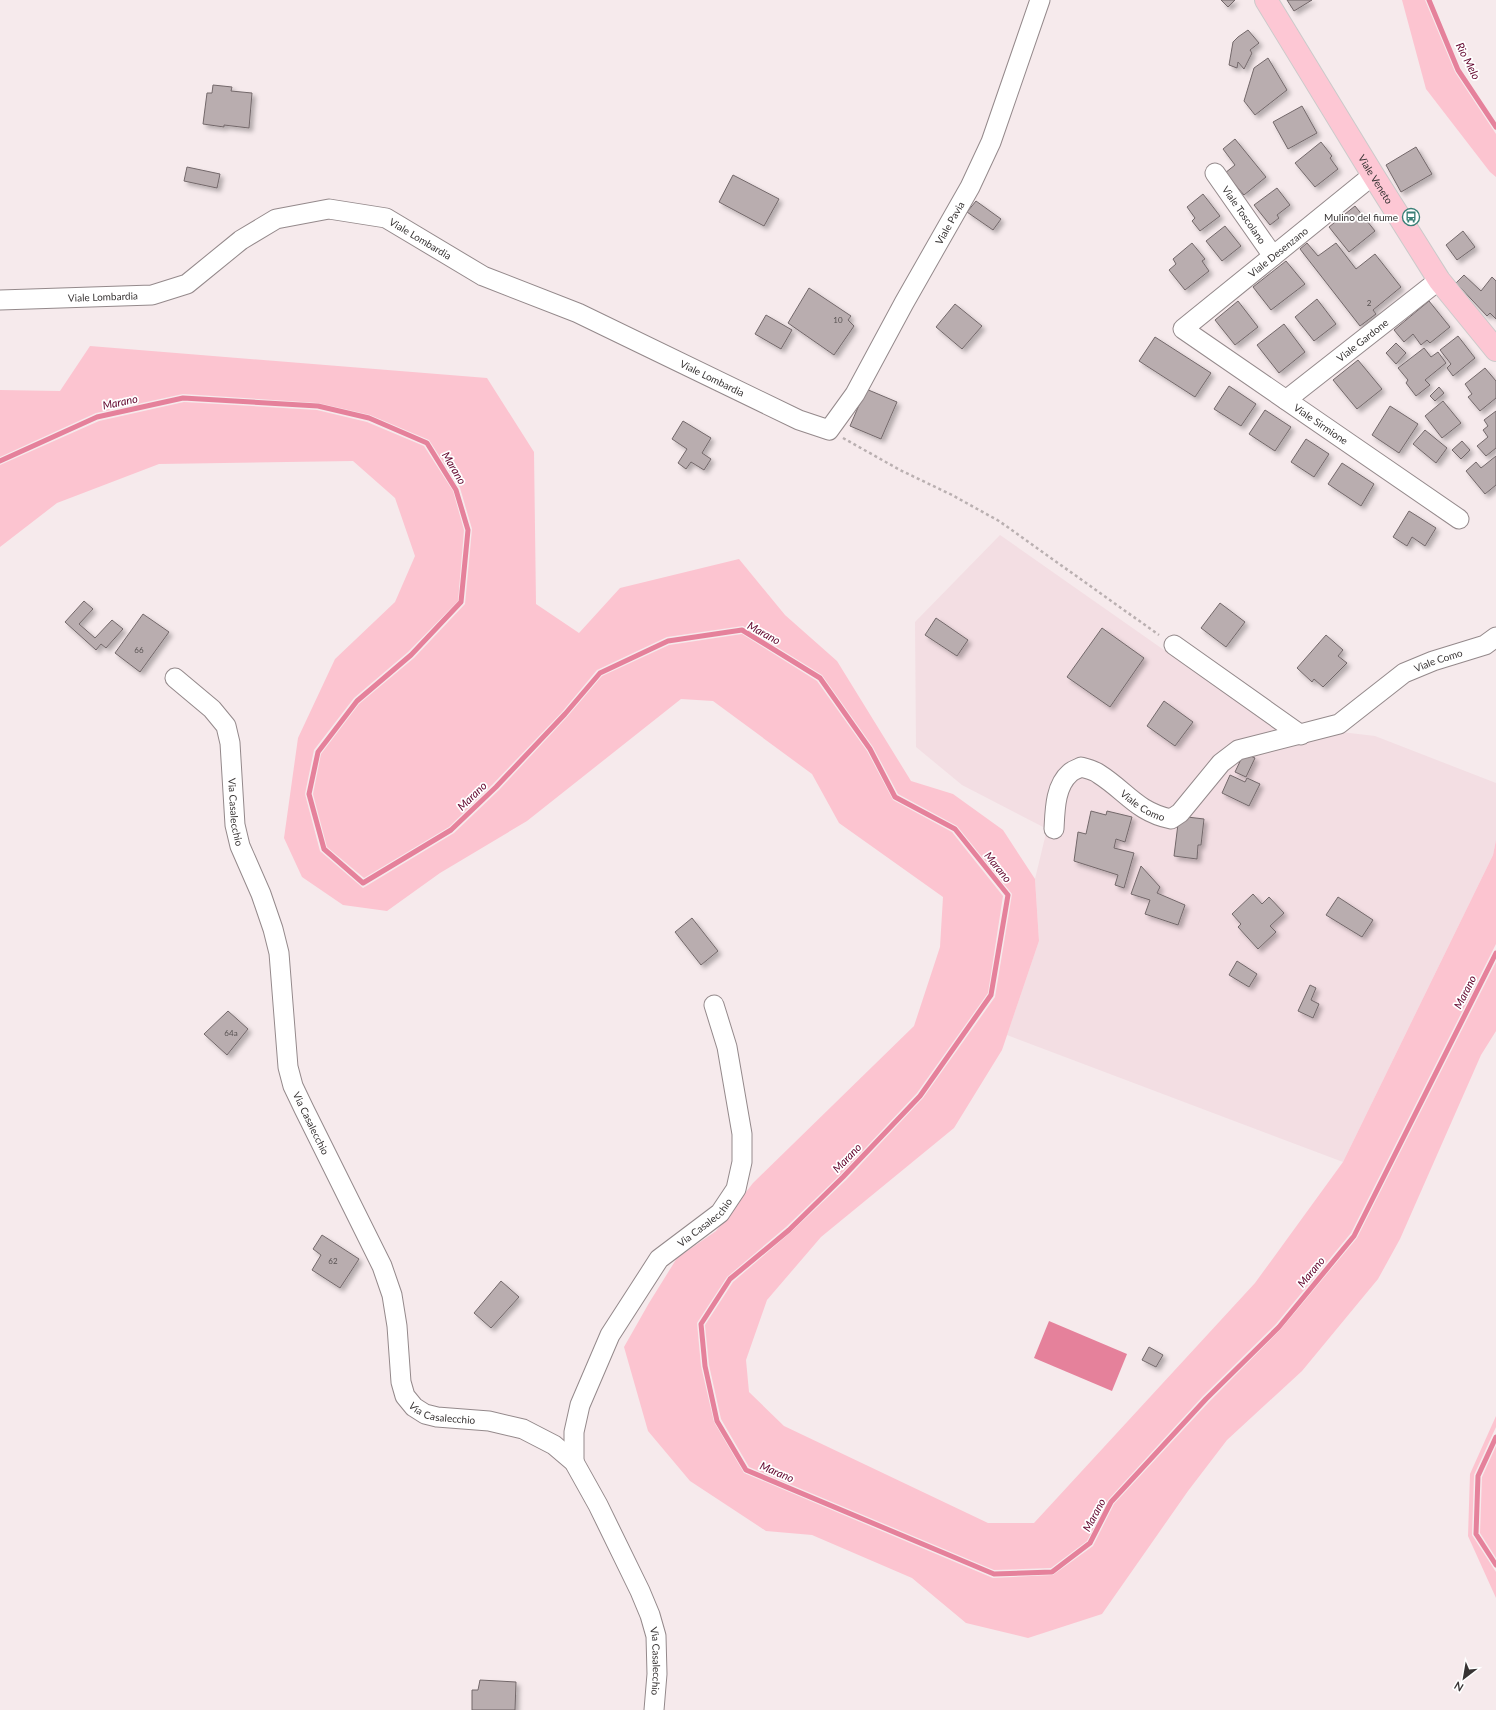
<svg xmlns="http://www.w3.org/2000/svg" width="1496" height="1710" font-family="Lato,sans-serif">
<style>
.built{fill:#f3dee3}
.green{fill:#fcc4d0}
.water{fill:#e5819b}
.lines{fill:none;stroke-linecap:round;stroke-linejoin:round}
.stream{stroke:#e5819b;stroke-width:5}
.building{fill:#b9adaf;stroke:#73686a;filter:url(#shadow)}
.minor-casing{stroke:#94898b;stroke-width:21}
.major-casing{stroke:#cbcaca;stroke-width:24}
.path{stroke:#bab0b1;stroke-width:2.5;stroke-dasharray:3 3;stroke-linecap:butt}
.minor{stroke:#fff;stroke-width:19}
.major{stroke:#fdc7d4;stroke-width:22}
.labels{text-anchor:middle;stroke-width:3.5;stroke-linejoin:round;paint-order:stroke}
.number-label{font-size:8px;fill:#585252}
.street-label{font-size:10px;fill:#373333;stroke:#fff}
.poi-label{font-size:10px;fill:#373333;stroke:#fff;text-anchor:end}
.water-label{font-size:11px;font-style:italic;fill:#61042c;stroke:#fff}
</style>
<defs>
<filter id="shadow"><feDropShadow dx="3.5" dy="3.5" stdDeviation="2" flood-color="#0004"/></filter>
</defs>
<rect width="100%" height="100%" fill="#f6eaec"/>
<!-- built -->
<path class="built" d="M1000,535L1281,732L1236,744L1216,758L1175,808L1170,812L1159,810L1143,801L1101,767L1081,760L1066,767L1054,785L1048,810V829H1062V812L1067,791L1076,778L1082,776L1094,780L1135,813L1155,823L1173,827L1185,819L1226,768L1242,757L1311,741L1341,732L1375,736L1496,783V840L1493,855L1343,1162L1007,1035L1039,941L1035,879L1047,829L962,785L916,747L915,622Z"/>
<!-- green -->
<path class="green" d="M1402,0H1425L1455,72L1496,134V177L1490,172L1426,89Z
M90,346L487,378L534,452L536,604L579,633L620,588L739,559L785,615L837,661L911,781L953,794L1003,830L1035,879L1039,941L1002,1050L954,1128L821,1237L767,1300L746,1360L749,1392L784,1426L988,1523H1034L1255,1283L1343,1162L1493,855L1496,840V944L1351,1233L1276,1324L1203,1396L1108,1500L1087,1541L1051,1568L994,1570L749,1467L721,1419L709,1365L705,1325L733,1282L791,1232L846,1180L923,1098L995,997L1012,894L957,826L898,794L873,747L822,675L743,626L667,637L597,670L562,712L493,784L449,827L364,878L327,847L313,794L321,754L359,704L414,658L465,604L472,529L460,488L429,440L370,415L318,403L183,394L96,413L0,457V390L60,391Z
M184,402L317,410L367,422L424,446L453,491L464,530L458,601L408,652L354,698L314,750L305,794L320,851L363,888L454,833L499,790L567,717L602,676L669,645L742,634L817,681L867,751L893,800L952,832L1003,896L988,993L917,1093L840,1175L786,1227L727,1277L697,1323L701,1366L714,1422L744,1473L993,1578L1053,1575L1093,1546L1114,1504L1209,1402L1281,1329L1357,1238L1496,962V1031L1481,1055L1400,1239L1378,1279L1302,1371L1227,1440L1188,1491L1102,1614L1028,1638L966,1623L912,1578L812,1535L766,1531L690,1481L648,1431L624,1347L649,1303L677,1258L716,1231L753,1183L914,1026L940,947L943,897L839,823L812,774L713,701L681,699L527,821L440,873L387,911L343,905L302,877L284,838L298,738L335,659L395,602L415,556L395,498L353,461L159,464L57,503L0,547V465L99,421Z
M1496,1416V1427L1474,1475L1472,1535L1496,1572V1598L1468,1536L1470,1474Z
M1496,1446V1558L1480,1533L1482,1477Z"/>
<!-- water -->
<path class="water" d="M1049,1321L1127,1354L1112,1391L1034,1358Z"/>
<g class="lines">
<!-- stream -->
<path class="stream" d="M1429,0L1458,70L1496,127
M0,461L97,417L183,398L318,406L369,418L427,443L456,490L468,530L461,602L411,655L357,701L318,752L309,794L324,849L363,883L451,830L496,787L565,714L600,673L668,641L742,630L820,678L870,749L895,797L955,829L1008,895L991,995L920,1096L843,1177L789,1230L730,1279L701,1324L705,1366L717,1421L746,1470L994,1574L1052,1572L1090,1543L1111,1502L1206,1399L1279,1327L1354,1236L1496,953
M1496,1437L1478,1476L1476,1534L1496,1565"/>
</g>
<!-- building -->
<path class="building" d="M1221,0H1235L1228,7Z
M1287,0H1312L1294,11Z
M1248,30L1259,43L1250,50L1252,53L1244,69L1238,62L1237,68L1229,65L1233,42L1238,37Z
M1268,58L1287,90L1255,115L1244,101L1254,68Z
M213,85L232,87L231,91L252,93L249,128L224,125V127L203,124L207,93H212Z
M1302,106L1317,133L1288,149L1273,122Z
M1235,139L1266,177L1244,195L1225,173L1235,165L1223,149Z
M1321,142L1332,156L1330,158L1338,169L1315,187L1295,163Z
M1416,147L1432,174L1401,192L1386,165Z
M187,167L220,174L217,188L184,181Z
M733,175L779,199L764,226L719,202Z
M1277,188L1290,205L1277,215L1279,218L1270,225L1254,205Z
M1203,194L1220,216L1200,231L1192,221L1195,218L1187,207Z
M976,201L1001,219L993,230L967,212Z
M1355,206L1375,231L1349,252L1329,227Z
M1225,226L1241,246L1222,261L1206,241Z
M1463,231L1475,247L1457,260L1446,245Z
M1192,243L1205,259L1202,261L1209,271L1185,290L1169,270L1176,264L1173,259Z
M1307,243L1318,256L1336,243L1356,269L1375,254L1401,287L1373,310L1376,314L1360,326L1300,249Z
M1286,261L1305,284L1271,310L1253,287Z
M1464,275L1481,291L1492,277L1496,281V319L1490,313L1487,316L1456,283Z
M809,288L851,316L848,320L854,326L834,355L788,323Z
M1317,299L1336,324L1314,341L1295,317Z
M1238,301L1258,327L1235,345L1215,320Z
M1429,301L1450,327L1430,343L1427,340L1421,345L1413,334L1404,342L1394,330Z
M955,304L982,326L962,349L936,327Z
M766,315L792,330L781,349L755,334Z
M1284,324L1305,352L1279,373L1257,345Z
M1458,336L1475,358L1453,376L1447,368L1451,364L1440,350Z
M1155,337L1211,373L1195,397L1139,361Z
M1396,343L1406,353L1396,364L1386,353Z
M1424,348L1431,357L1438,352L1446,363L1425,380L1430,385L1416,396L1406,383L1408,380L1398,368Z
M1358,360L1382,389L1357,409L1333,380Z
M1485,368L1496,381V398L1480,411L1468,397L1472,394L1465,384Z
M1229,386L1256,404L1241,426L1214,409Z
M1439,387L1444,393L1435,401L1430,396Z
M866,389L897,402L881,439L850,426Z
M1443,401L1461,423L1442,438L1425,416Z
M1390,406L1418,424L1399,453L1372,435Z
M1265,410L1291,427L1275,451L1249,434Z
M1496,411V448L1486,456L1477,446L1488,437L1483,430L1488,426L1484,420Z
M683,421L711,438L702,453L711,459L704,470L691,462L686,469L678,463L687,449L672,439Z
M1425,430L1447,448L1436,463L1413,444Z
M1306,439L1329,454L1314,477L1291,462Z
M1462,441L1470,450L1461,459L1452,450Z
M1496,456V485L1485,494L1466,471L1476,462L1481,468Z
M1342,463L1374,484L1361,506L1328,484Z
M1409,511L1436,528L1425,546L1412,537L1407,546L1393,537Z
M84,601L93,609L79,624L95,638L112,620L123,629L106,648L101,644L96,650L65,622Z
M1220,603L1245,622L1226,647L1201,628Z
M143,614L169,632L140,672L115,653Z
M936,618L968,640L957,656L925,635Z
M1102,628L1144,658L1110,707L1067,677Z
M1326,635L1343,650L1338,656L1347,663L1323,687L1314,679L1312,682L1297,668Z
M1164,701L1193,722L1175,746L1147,726Z
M1244,753L1255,758L1246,777L1235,772Z
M1230,775L1245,782L1247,778L1260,784L1249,806L1222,793Z
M1091,811L1106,815L1107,811L1132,817L1125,842L1116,839L1114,848L1134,853L1124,888L1115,885L1118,875L1074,861L1078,832L1086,834Z
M1179,816L1204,819L1201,845H1198L1197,859L1174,856Z
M1141,866L1160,887L1157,893L1185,905L1178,925L1145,914L1150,900L1131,894Z
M1253,894L1262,904L1269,897L1284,913L1270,926L1276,932L1258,949L1238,927L1241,924L1232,914Z
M1338,897L1373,920L1362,937L1326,915Z
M692,918L718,951L701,965L675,932Z
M1237,961L1257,974L1249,987L1229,975Z
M1310,985L1316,988L1311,1000L1319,1004L1313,1018L1298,1011Z
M228,1011L248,1029L227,1055L204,1034Z
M322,1235L359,1259L340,1288L312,1270L321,1255L313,1249Z
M501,1281L519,1297L491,1328L474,1313Z
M1149,1347L1163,1355L1156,1367L1142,1360Z
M480,1680L516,1682L515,1710H472V1690H478Z"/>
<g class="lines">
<!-- minor casing -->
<g class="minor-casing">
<g id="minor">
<path id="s1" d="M1215,173L1273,256"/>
<path id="s2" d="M1373,175L1183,329L1459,519"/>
<path id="s3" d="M0,300L152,295L187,284L241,240L276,219L329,209L386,218L483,276L578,313L799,420L829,430L855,394L904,303L970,187L991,142L1040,0"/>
<path id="s4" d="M1286,400L1439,280"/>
<path d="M1174,645L1301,735"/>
<path id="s5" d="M175,678L212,709L226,726L230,743L235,825L240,846L261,894L273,929L279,953L288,1067L293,1086L304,1109L382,1266L392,1295L397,1326L401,1382L405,1396L414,1407L425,1414L437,1417L489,1421L523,1429L554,1445L574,1462L598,1505L640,1591L650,1615L656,1636L657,1674L654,1710"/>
<path id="s6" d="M1054,829C1055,810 1055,786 1070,773C1073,770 1078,769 1081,767C1087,769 1094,770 1099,774C1126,791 1137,812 1171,819L1180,813L1221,763L1238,750L1339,724L1404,673L1433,661L1485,645L1496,637"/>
<path id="s7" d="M574,1462V1432L580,1405L610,1335L659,1259L720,1213L736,1189L742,1162V1134L727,1047L714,1005"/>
</g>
</g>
<!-- major casing -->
<g class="major-casing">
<g id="major">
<path id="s8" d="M1266,0L1373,175L1439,280L1496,350"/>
</g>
</g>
<!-- path -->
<path class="path" d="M843,438L900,470L952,495L999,521L1159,635"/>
<!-- minor -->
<use href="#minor" class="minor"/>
<!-- major -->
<use href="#major" class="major"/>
</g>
<!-- icons -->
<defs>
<g id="bus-ring" transform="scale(0.9)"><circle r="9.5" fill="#fff" stroke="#397f76" stroke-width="1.5"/><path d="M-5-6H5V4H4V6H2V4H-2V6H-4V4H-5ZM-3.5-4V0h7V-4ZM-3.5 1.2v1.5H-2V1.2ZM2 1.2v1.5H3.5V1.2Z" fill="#397f76"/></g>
</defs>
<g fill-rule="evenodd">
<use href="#bus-ring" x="1411" y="217"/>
</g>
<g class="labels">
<!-- number labels -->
<g class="number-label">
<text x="1369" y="306">2</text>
<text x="838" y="323">10</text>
<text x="139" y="653">66</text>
<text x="231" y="1036">64a</text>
<text x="333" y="1264">62</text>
</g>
<!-- street labels -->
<g class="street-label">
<text dy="4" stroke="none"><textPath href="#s8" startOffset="210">Viale Veneto</textPath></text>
<text dy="4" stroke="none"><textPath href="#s1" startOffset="51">Viale Toscolano</textPath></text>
<text dy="4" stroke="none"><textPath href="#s3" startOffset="1143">Viale Pavia</textPath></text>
<text dy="4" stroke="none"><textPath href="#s3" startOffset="451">Viale Lombardia</textPath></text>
<text transform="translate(1278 252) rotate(-39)" y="4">Viale Desenzano</text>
<text dy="4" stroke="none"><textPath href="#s3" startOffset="103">Viale Lombardia</textPath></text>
<text dy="4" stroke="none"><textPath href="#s4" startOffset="97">Viale Gardone</textPath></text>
<text dy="4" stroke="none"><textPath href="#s3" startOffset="775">Viale Lombardia</textPath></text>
<text dy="4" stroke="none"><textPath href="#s2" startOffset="412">Viale Sirmione</textPath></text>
<text dy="4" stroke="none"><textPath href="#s6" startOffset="498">Viale Como</textPath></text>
<text dy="4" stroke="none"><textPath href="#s6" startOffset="146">Viale Como</textPath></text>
<text dy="4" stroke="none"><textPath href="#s5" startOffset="157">Via Casalecchio</textPath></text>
<text dy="4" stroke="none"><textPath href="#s5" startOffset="481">Via Casalecchio</textPath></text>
<text dy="4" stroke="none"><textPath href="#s7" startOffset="283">Via Casalecchio</textPath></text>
<text dy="4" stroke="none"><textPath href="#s5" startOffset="817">Via Casalecchio</textPath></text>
<text dy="4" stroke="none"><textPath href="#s5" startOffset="1179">Via Casalecchio</textPath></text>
</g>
<!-- poi labels -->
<g class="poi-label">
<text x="1398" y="221">Mulino del fiume</text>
</g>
<!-- water labels -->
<g class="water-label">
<text transform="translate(1468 61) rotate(63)" y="4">Rio Melo</text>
<text transform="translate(120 402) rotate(-12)" y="4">Marano</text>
<text transform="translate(454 468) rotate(59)" y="4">Marano</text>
<text transform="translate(764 633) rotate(29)" y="4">Marano</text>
<text transform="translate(472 796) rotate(-44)" y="4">Marano</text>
<text transform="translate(998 867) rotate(51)" y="4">Marano</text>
<text transform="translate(1465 992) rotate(-63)" y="4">Marano</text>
<text transform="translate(847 1158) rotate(-46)" y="4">Marano</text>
<text transform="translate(1311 1272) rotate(-50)" y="4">Marano</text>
<text transform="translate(777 1472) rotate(23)" y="4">Marano</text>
<text transform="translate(1094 1515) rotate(-62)" y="4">Marano</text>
</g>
</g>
<!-- north arrow -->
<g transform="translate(1464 1678) rotate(211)" stroke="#ffffff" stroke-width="3" paint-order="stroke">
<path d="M0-3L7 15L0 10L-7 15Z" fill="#373333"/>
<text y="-6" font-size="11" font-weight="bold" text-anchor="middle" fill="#373333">N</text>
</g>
</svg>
